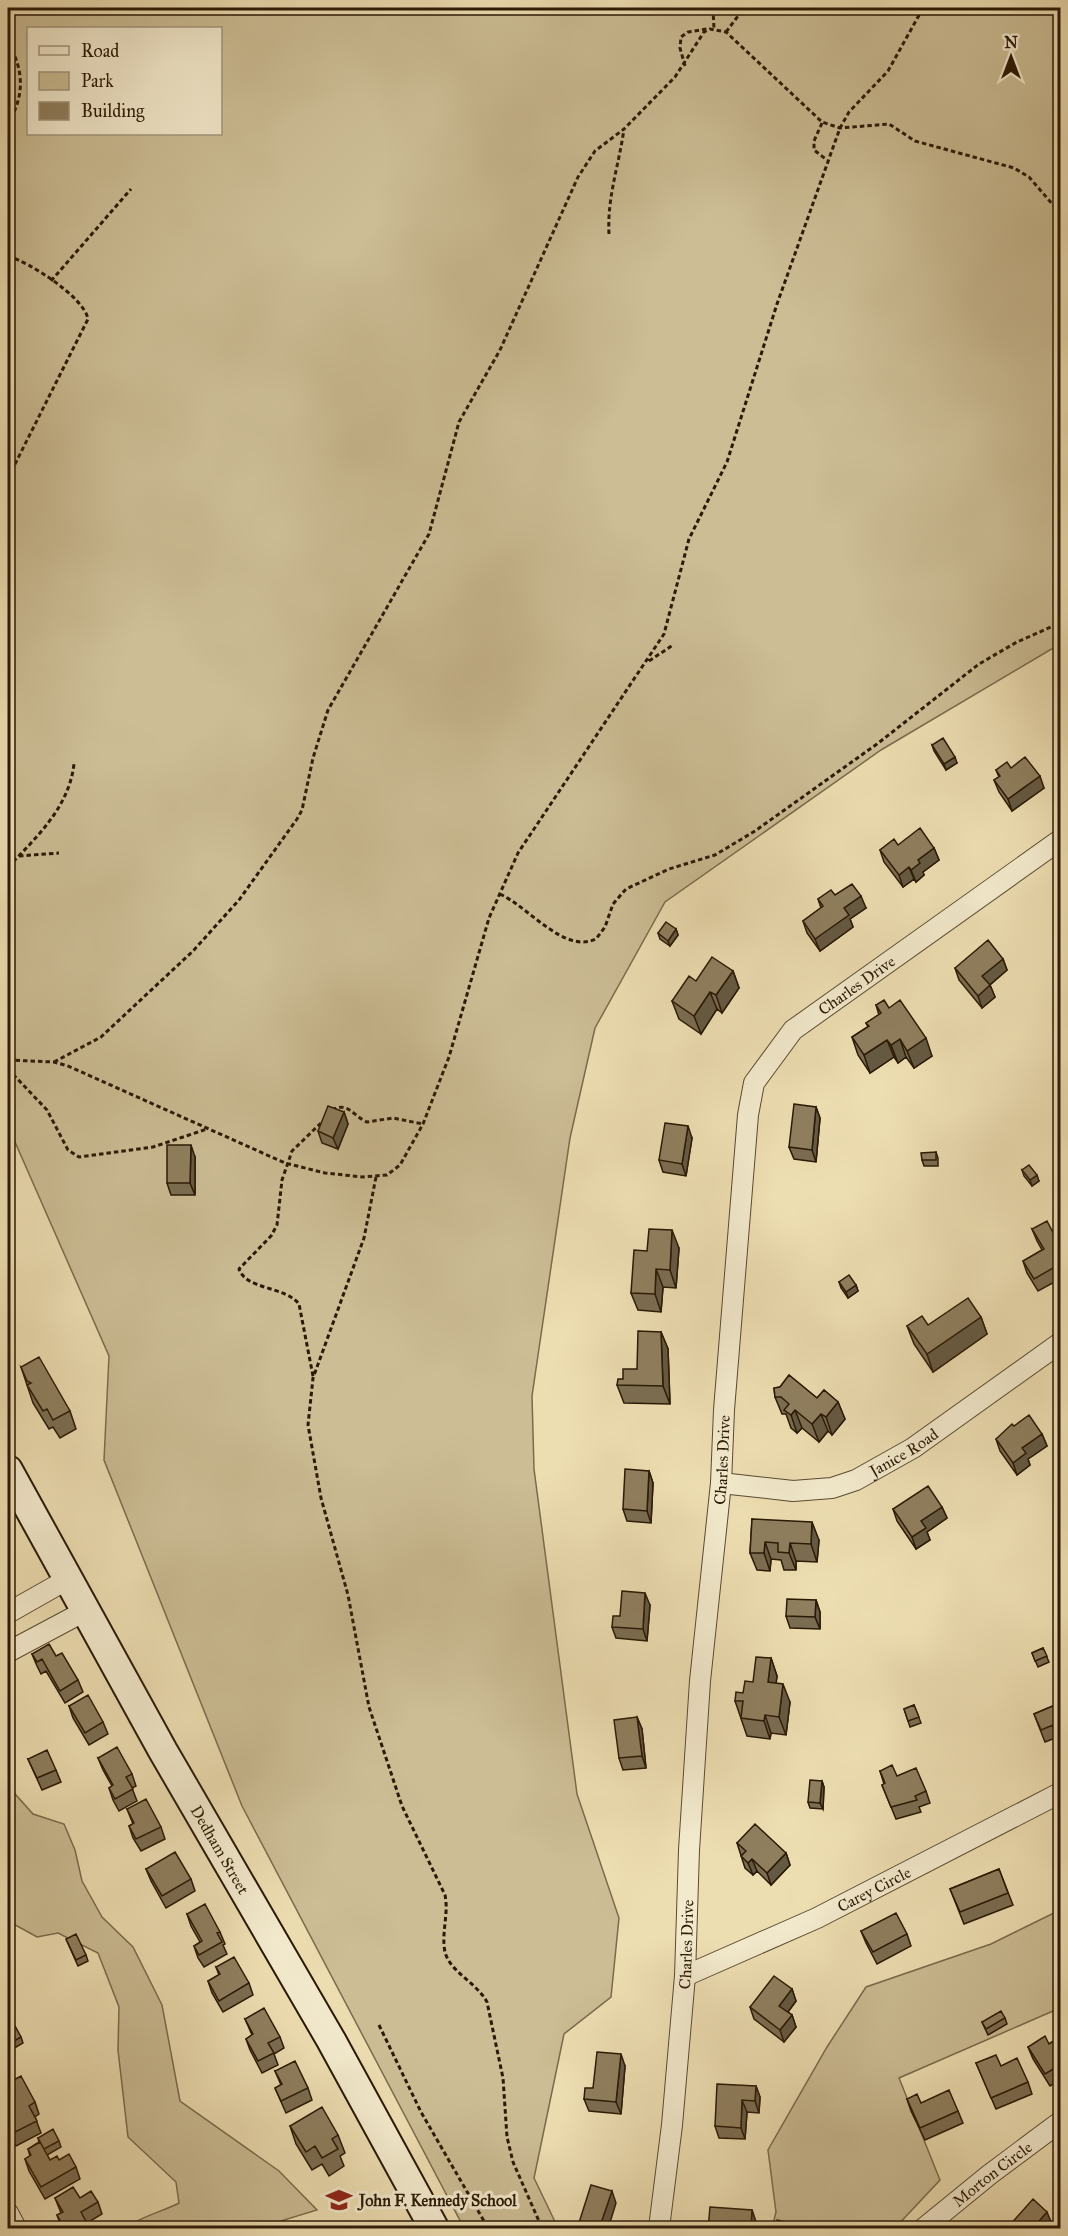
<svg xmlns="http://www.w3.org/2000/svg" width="1068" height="2236" font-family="'IM FELL Great Primer',serif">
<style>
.green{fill:#ccbd95;stroke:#7b6b4d;stroke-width:1.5;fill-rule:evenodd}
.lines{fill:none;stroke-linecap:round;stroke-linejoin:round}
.minor-casing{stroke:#5b4a30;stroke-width:22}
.secondary-casing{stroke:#2a1905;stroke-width:32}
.path{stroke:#2a1905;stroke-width:3;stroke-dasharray:4.5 3;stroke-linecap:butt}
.minor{stroke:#f3eacd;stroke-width:20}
.secondary{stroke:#f3eacd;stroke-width:28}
.wall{fill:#7b6d52;stroke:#2a1905;stroke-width:1.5}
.shaded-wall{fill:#645942;stroke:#2a1905;stroke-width:1.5}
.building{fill:#8f7f5f;stroke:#2a1905;stroke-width:1.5}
.labels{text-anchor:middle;stroke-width:6;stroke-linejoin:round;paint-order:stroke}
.street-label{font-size:16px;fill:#2a1905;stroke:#f3eacd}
.poi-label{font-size:16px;font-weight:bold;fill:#2a1905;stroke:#f3eacd;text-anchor:start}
</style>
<rect width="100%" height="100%" fill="#eddeb2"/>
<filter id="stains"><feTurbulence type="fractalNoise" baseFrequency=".00333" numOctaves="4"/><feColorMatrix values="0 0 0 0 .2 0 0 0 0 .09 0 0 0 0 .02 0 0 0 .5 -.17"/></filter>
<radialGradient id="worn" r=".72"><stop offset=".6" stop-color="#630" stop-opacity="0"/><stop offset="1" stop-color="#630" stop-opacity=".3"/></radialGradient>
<!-- green -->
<path class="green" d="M8,8H1060V644L881,750L665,902L595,1028L570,1138L532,1396L534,1469L577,1794L619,1918L611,1997L564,2034L534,2178L558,2228H464L242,1806L104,1460L109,1356L8,1126ZM28,28H220V134H28Z
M8,1786L33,1814L64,1824L75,1850L82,1881L102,1917L133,1947L162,2005L180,2101L279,2171L317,2210L258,2228H126C137,2218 164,2211 179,2203L176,2182L128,2137L118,2050L119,2007L98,1953L58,1933L37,1937L8,1921Z
M1060,1910V2008L899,2078L940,2180L895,2228H772L776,2212L768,2150L827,2047L866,1987L991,1944Z"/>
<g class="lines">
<!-- minor casing -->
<g class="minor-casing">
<g id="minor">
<path id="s1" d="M721,1483L793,1491L832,1488L856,1480L913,1448L1060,1343"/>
<path d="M8,1613L68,1579"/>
<path d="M8,1652L85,1611"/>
<path id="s2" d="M685,1976L817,1918L1060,1793"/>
<path d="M8,2213L16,2228"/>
<path id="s3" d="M659,2228L672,2125L685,1976L689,1850L700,1681L721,1483L724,1410L748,1115L754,1083L793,1030L1060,840"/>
<path id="s4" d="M924,2228L989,2175L1060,2122"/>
</g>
</g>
<!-- secondary casing -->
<g class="secondary-casing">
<g id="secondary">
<path id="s5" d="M8,1470L163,1751L331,2040L434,2228"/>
</g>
</g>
<!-- path -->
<path class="path" d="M713,8L714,29
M726,32L744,8
M8,43C25,71 24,97 8,124
M685,66L680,48L681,37L688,32L707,29
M822,123L814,141V150L827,160
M609,234C607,197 619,165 624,129
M8,256C29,262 84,297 88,319L8,478
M51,281L131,189
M649,661L673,645
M19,856L59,853
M8,867C37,837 69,807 74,764
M500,894C530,908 564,954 596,939L605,927L613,904L626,889L669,869L715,855L755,831L877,744L979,664L1017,642L1060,623
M8,1060L54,1062L68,1066L285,1163L325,1173L363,1177L387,1175L400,1165L423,1124L449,1057L489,918L518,853L664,634L689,539L727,462L777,304L840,128L849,112L888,71L923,8
M54,1062L101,1037L193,951L239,900L297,819L302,810L313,758L328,710L429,534L459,422L500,350L578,177L595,151L624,129L675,77L704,32L710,29L726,32L822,122L840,128L889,124L915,141L1014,168L1029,177L1060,213
M8,1069L47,1110L68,1150L79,1157L153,1147L207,1129
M332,1110C348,1101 354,1117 367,1122L393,1118L423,1124
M376,1177L364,1238L313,1378L308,1425L321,1498L348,1595L369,1707L402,1806L445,1895C449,1914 441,1933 445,1952C450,1972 477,1983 487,2002L503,2078L507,2137L513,2162L542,2228
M313,1376L299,1304C285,1286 246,1290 239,1269L271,1236L277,1225L282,1180L292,1151L322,1122
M379,2025L421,2112L488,2228"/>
<!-- minor -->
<use href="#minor" class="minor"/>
<!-- secondary -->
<use href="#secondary" class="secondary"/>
</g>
<!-- wall -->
<path class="wall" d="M932,745L957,763L946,770L934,751Z
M1011,768L1044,788L1012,811L999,792L994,780L999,777L996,770Z
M898,845L934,848L939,860L923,872L924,875L916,882L914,879L903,887L884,862L880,850Z
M835,895L866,908L850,919L853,927L820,951L807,933L803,921L821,908L818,899Z
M676,929L678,935L670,946L660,939L658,933Z
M1003,959L1007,970L990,985L995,997L982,1008L959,980L955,968Z
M733,971L739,988L722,1013L717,1009L701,1034L679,1019L672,1001L696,981Z
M876,1005L889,1008L932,1056L914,1068L906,1057L898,1063L894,1057L870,1073L858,1055L852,1037L868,1027L866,1023L879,1015Z
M816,1107L820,1118L816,1162L794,1159L789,1147Z
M344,1112L348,1124L338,1149L322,1143L318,1131Z
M692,1138L686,1176L663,1172L659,1160Z
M936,1152L938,1158V1166H924L922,1160Z
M195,1157V1195H171L167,1183Z
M1022,1170L1039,1181L1032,1186L1024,1176Z
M1032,1229L1060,1246V1279L1038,1291L1027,1273L1023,1261L1042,1250L1037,1241Z
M679,1248L676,1288L663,1287L661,1312L638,1310L631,1293L647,1251Z
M839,1282L856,1285L858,1291L848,1298L841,1288Z
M981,1317L987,1334L933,1372L914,1344L907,1326L928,1325Z
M661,1332L668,1349L670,1404L624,1403L617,1385L623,1379L637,1369Z
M21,1367L70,1411L76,1429L60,1438L53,1427L49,1429L33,1403Z
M789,1375L817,1398L824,1390L838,1402L845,1419L832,1435L828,1431L819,1442L802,1428L797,1433L791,1428L786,1414H782L775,1397L774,1388L780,1387Z
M1014,1426L1042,1434L1047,1446L1028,1459L1030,1465L1017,1475L1000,1451L996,1439Z
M649,1471L653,1483L651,1523L627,1521L623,1509Z
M942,1507L947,1518L927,1532L930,1540L916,1549L897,1521L893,1509Z
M752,1519L819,1540L817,1562L796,1561V1570H784L781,1560L771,1559L770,1571L757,1570L750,1553Z
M8,1552L10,1559L9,1560L12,1568L8,1570Z
M8,1571L14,1586L8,1589Z
M816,1600L820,1612V1629L790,1628L786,1616Z
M650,1605L647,1641L616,1638L612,1627Z
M1043,1648L1049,1662L1038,1667L1032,1653Z
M32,1654L56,1656L78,1680L83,1692L65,1703L46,1671L41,1674L37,1666Z
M771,1658L777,1676L776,1683L790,1702L786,1735L771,1733L770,1739L747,1736L735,1701L753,1682Z
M1060,1703V1742L1058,1737L1045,1742L1034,1714Z
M914,1705L921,1723L910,1727L904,1709Z
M69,1706L103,1722L108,1734L89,1745L73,1718Z
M637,1717L642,1729L646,1768L623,1770L619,1758Z
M98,1758L132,1774L136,1786L132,1788L137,1801L119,1811L113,1800L109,1788L112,1786L103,1770Z
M28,1759L56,1770L61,1782L42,1790Z
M880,1771L897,1776L926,1791L930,1803L919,1807L921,1812L896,1819L882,1785L884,1784Z
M822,1781L824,1787L823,1809L810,1808L808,1802Z
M127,1809L161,1827L165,1839L141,1851L133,1838L129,1826L133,1824Z
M737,1843L786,1853L790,1865L771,1885L757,1871L753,1875L745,1868Z
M146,1869L191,1879L195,1891L166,1908L151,1881Z
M999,1869L1013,1905L964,1924L950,1889Z
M187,1914L220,1932L225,1944L223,1945L227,1954L204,1967L198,1958L194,1946L200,1942L191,1926Z
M861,1931L907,1934L911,1946L877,1964L866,1943Z
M66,1939L86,1955L88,1961L78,1966Z
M216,1967L249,1983L253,1995L223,2012L212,1993L208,1981L219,1975Z
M792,1989L796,2001L788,2012L792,2015L796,2027L784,2042L754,2019L750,2007Z
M1005,2018L1007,2024L988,2035L982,2022Z
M245,2019L280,2037L284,2048L274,2054L278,2065L262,2073L250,2050L246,2039L252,2035Z
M8,2028L21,2037L23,2043L13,2049L8,2038Z
M1060,2037V2080L1050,2086L1033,2059L1028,2047L1049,2044Z
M976,2063L1001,2066L1028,2082L1032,2094L996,2109Z
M625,2066L621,2114L589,2111L584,2099L593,2088Z
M275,2071L308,2088L312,2100L286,2113L275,2088L281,2085Z
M8,2083L35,2102L39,2114L35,2117L41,2133L16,2146L8,2131V2095L9,2094L8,2088Z
M756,2086L760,2097L759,2113L747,2112L745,2139L719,2138L715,2126Z
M907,2099L921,2103L958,2111L963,2123L925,2140L911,2111Z
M290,2126L338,2135L345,2153L340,2156L344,2166L329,2176L322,2164L312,2170L296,2144Z
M38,2138L59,2141L61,2147L47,2155L50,2160H59L76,2167L80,2179L45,2199L29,2171L25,2159L30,2156L28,2149L39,2142Z
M55,2198H80L98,2202L102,2214L87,2223L90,2229H62L57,2215L61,2213Z
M752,2210L756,2222V2229H708Z"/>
<!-- shaded-wall -->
<path class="shaded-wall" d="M955,757L957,763L946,770L944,764Z
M1040,776L1044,788L1012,811L1008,799Z
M934,848L939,860L923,872L924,875L916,882L911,870L918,860Z
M909,867L914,879L903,887L899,875Z
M861,896L866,908L850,919L853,927L820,951L815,939L844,908Z
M676,929L678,935L670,946L668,941Z
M1003,959L1007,970L986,988L982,976Z
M733,971L739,988L722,1013L716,995Z
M990,985L995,997L982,1008L978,996Z
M710,992L717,1009L701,1034L694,1016Z
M926,1038L932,1056L914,1068L907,1051Z
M900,1039L906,1057L898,1063L891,1045Z
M887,1040L894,1057L870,1073L864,1055Z
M816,1107L820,1118L816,1162L812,1150Z
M344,1112L348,1124L338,1149L333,1138Z
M688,1126L692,1138L686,1176L682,1164Z
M191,1145L195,1157V1195L190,1183Z
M1037,1175L1039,1181L1032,1186L1030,1180Z
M672,1230L679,1248L676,1288L670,1270Z
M656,1269L663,1287L661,1312L655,1294Z
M856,1285L858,1291L848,1298L846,1292Z
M981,1317L987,1334L933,1372L927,1354Z
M661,1332L668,1349L670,1404L663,1386Z
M838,1402L845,1419L832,1435L826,1417Z
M795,1410L802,1428L797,1433L791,1415Z
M821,1414L828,1431L819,1442L812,1424Z
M1042,1434L1047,1446L1028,1459L1030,1465L1017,1475L1013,1463L1022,1448Z
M649,1471L653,1483L651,1523L647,1511Z
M942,1507L947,1518L927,1532L930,1540L916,1549L912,1537L921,1521Z
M812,1522L819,1540L817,1562L811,1544Z
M765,1542L771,1559L770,1571L764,1553Z
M790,1543L796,1561V1570L789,1553Z
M645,1593L650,1605L647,1641L643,1629Z
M816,1600L820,1612V1629L815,1617Z
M771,1658L777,1676L774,1700L768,1682Z
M783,1684L790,1702L786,1735L779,1717Z
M765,1715L771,1733L770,1739L764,1721Z
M637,1717L642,1729L646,1768L642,1756Z
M822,1781L824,1787L823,1809L820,1803Z
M786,1853L790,1865L771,1885L767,1873Z
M752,1859L757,1871L753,1875L748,1863Z
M792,1989L796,2001L784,2017L779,2006Z
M792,2015L796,2027L784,2042L780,2030Z
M621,2054L625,2066L621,2114L616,2102Z
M756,2086L760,2097L759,2113L755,2101Z
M742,2100L747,2112L745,2139L741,2128Z
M612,2191L616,2203L608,2229H599Z
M752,2210L756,2222V2229H752L751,2226Z
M1047,2212L1052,2224L1047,2229H1032Z"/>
<!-- building -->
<path class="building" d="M943,738L955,757L944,764L932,745Z
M1025,757L1040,776L1008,799L994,780L1000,776L996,770L1007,762L1011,768Z
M920,828L934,848L918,860L920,863L911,870L909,867L899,875L880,850L894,839L898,845Z
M852,884L861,896L844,908L849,915L815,939L803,921L823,906L818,899L831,890L835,895Z
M666,922L676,929L668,941L658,933Z
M988,940L1003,959L982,976L990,985L978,996L955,968Z
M712,957L733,971L716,995L710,992L694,1016L672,1001L689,976L696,981Z
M884,1000L889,1008L900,1000L926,1038L907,1051L900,1039L891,1045L887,1040L864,1055L852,1037L869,1026L866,1023L881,1013L876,1005Z
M794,1104L816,1107L812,1150L789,1147Z
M328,1106L344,1112L333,1138L318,1131Z
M665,1123L688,1126L682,1164L659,1160Z
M167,1145H191L190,1183H167Z
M936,1152V1160H922L921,1153Z
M1029,1165L1037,1175L1030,1180L1022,1170Z
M1047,1221L1060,1246V1264L1034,1279L1023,1261L1044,1249L1032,1229Z
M649,1229L672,1230L670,1270L656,1269L655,1294L631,1293L634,1250L647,1251Z
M849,1275L856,1285L846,1292L839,1282Z
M968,1298L981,1317L927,1354L907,1326L922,1316L928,1325Z
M638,1331L661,1332L663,1386L617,1385L618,1379H623V1369H637Z
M39,1357L70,1411L53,1420L47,1409L43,1411L27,1385L31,1383L27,1381L21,1367Z
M789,1375L817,1398L824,1390L838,1402L826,1417L821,1414L812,1424L795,1410L791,1415L784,1410L789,1404L781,1397H775L774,1388L780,1387Z
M1029,1415L1042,1434L1022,1448L1026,1453L1013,1463L996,1439L1012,1424L1014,1426Z
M625,1469L649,1471L647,1511L623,1509Z
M928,1486L942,1507L921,1521L926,1528L912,1537L893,1509Z
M752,1519L812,1522L811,1544L790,1543L789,1553L778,1552V1543L765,1542L764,1553H750Z
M622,1591L645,1593L643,1629L612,1627L613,1616H620Z
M787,1599L816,1600L815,1617L786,1616Z
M49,1644L56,1656L62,1653L78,1680L60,1691L42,1659L37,1662L32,1654Z
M1043,1648L1047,1656L1035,1661L1032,1653Z
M756,1657L771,1658L768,1682L783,1684L779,1717L765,1715L764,1721L741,1718L743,1701H735L736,1692L743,1693L745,1681L753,1682Z
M88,1695L103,1722L85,1733L69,1706Z
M1060,1703V1728L1055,1730L1053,1725L1041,1730L1034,1714Z
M914,1705L919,1717L908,1721L904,1709Z
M637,1717L642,1756L619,1758L614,1720Z
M117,1747L132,1774L126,1777L133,1789L115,1799L109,1788L113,1785L98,1758Z
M47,1750L56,1770L37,1778L28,1759Z
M892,1765L897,1776L916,1768L926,1791L915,1796L917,1800L891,1807L882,1785L885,1783L880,1771Z
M810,1780L822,1781L820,1803L808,1802Z
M146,1799L161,1827L136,1839L129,1826L134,1823L127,1809Z
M755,1824L786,1853L767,1873L752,1859L748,1863L741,1856L746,1851L737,1843Z
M175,1852L191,1879L162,1896L146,1869Z
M999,1869L1008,1893L960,1912L950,1889Z
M205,1904L220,1932L217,1933L222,1942L199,1955L194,1946L202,1941L187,1914Z
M896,1913L907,1934L873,1952L861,1931Z
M76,1934L86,1955L76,1960L66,1939Z
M234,1957L249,1983L219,2001L208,1981L220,1974L216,1967Z
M774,1976L792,1989L779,2006L792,2015L780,2030L750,2007Z
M264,2008L280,2037L268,2043L274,2053L258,2061L246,2039L253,2034L245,2019Z
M1001,2011L1005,2018L986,2029L982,2022Z
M14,2024L21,2037L11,2043L8,2036V2028Z
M1045,2036L1049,2044L1060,2037V2065L1045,2074L1028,2047Z
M597,2052L621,2054L616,2102L584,2099L585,2088H593Z
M996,2055L1001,2066L1017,2058L1028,2082L991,2098L976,2063Z
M295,2061L308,2088L281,2101L275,2088L282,2084L275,2071Z
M21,2076L35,2102L29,2106L37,2121L11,2134L8,2127V2095L11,2093L8,2087V2083Z
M717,2084L756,2086L755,2101L742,2100L741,2128L715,2126Z
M949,2090L958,2111L920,2128L907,2099L917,2094L921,2103Z
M322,2107L338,2135L332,2139L338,2149L322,2158L315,2146L306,2152L290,2126Z
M53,2129L59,2141L44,2149L38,2138Z
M40,2142L50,2160L57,2156L59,2160L69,2154L76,2167L41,2187L25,2159L31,2155L28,2149Z
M591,2185L612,2191L599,2229H577Z
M73,2187L80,2198L91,2191L98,2202L81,2212L90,2229H65L57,2215L63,2212L55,2198Z
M1033,2199L1047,2212L1032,2229H1010L1008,2227Z
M710,2207L752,2210L751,2226L732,2224V2229H708Z
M777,2220L787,2222L785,2229H774Z"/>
<!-- icons -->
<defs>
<g id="school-bare" transform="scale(2.07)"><path d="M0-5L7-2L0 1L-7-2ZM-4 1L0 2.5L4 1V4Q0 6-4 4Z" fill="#8f2418" stroke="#f3eacd" stroke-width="2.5" paint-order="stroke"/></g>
</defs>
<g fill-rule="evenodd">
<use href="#school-bare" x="339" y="2200"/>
</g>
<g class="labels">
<!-- street labels -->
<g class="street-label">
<text dy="6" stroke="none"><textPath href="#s3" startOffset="1293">Charles Drive</textPath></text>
<text dy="6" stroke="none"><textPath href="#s1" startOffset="192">Janice Road</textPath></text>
<text dy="6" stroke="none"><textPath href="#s3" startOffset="771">Charles Drive</textPath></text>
<text dy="6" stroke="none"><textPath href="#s5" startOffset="435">Dedham Street</textPath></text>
<text dy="6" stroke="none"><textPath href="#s2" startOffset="208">Carey Circle</textPath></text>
<text dy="6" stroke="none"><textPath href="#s3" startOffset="285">Charles Drive</textPath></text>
<text dy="6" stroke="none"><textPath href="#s4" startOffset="87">Morton Circle</textPath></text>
</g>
<!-- poi labels -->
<g class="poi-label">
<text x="359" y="2206">John F. Kennedy School</text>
</g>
</g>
<!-- margin -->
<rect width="1068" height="2236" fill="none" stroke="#eddeb2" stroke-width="30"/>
<rect x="9" y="9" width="1050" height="2218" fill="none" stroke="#2a1905" stroke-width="3"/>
<rect x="15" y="15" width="1038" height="2206" fill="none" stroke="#2a1905" stroke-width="1.5"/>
<!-- legend -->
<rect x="27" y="27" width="195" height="108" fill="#f3eacd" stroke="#a3967d" stroke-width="1.5"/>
<rect x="39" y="46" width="30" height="9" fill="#f3eacd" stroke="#a3967d" stroke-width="1.5"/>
<text x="81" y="57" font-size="18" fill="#2a1905">Road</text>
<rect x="39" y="72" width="30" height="18" fill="#ccbd95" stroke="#a3967d" stroke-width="1.5"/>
<text x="81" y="87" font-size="18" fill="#2a1905">Park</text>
<rect x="39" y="102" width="30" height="18" fill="#8f7f5f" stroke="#a3967d" stroke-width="1.5"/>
<text x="81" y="117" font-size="18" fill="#2a1905">Building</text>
<!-- north arrow -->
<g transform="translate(1011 57)" stroke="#f3eacd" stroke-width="4.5" paint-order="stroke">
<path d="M0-4.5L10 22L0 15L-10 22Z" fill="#2a1905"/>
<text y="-9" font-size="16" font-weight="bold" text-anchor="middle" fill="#2a1905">N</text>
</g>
<rect width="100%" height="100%" filter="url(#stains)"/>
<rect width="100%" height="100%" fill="url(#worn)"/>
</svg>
